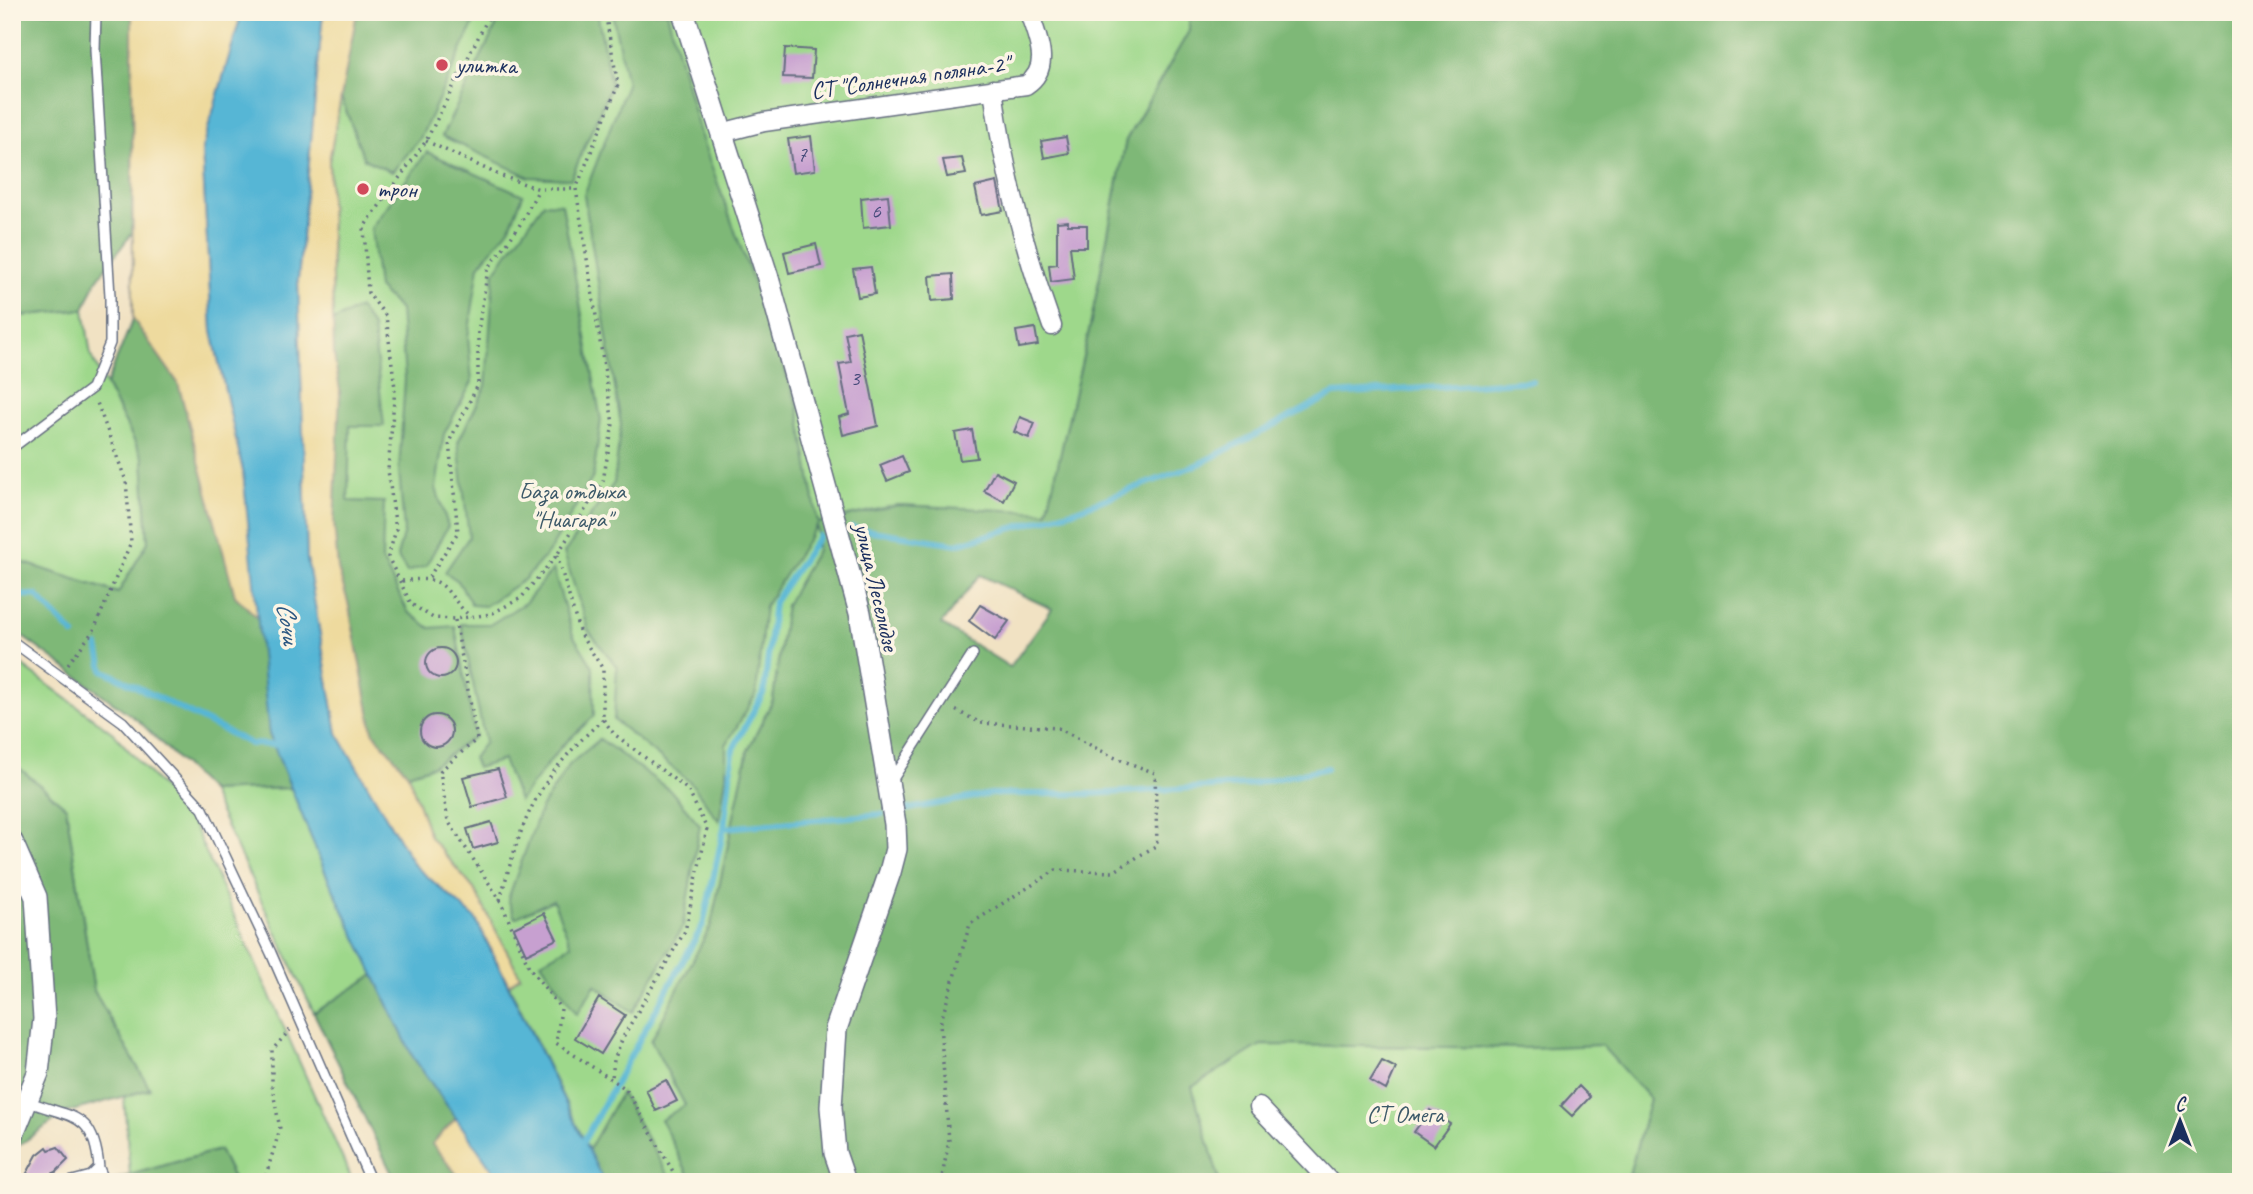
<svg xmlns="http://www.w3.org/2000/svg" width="2253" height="1194" font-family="Caveat,sans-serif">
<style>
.green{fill:#9ed88b;stroke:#5c8474;stroke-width:2}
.forest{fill:#7eb877;stroke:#4c746a;stroke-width:2;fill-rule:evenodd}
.sand{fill:#eeda9e;stroke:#84847e;stroke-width:2}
.water{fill:#57b6d5;stroke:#39729a;stroke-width:2}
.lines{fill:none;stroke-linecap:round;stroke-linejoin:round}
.stream{stroke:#57b6d5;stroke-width:6}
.building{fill:#c7a0d0}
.service-casing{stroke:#666e81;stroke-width:12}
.minor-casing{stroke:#666e81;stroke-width:21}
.tertiary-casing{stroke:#666e81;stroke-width:24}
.path{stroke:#666e81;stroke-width:3.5;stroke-dasharray:2 5;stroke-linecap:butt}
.service{stroke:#fff;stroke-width:9}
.minor{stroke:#fff;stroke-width:18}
.tertiary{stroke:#fff;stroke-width:21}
.poi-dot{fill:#d1495b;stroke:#fcf5e5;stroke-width:2.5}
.labels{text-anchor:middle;stroke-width:7;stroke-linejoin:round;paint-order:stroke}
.number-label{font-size:21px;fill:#464b7a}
.poi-label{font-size:24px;fill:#1b2f5e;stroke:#fcf5e5;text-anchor:start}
.street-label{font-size:24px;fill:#1b2f5e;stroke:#fcf5e5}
.park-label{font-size:24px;fill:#3c5969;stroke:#fcf5e5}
.water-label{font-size:26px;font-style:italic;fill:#2d5882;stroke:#fcf5e5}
</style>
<rect width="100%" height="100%" fill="#fcf5e5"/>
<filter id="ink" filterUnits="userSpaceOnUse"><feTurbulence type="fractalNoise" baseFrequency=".0143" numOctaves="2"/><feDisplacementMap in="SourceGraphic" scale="14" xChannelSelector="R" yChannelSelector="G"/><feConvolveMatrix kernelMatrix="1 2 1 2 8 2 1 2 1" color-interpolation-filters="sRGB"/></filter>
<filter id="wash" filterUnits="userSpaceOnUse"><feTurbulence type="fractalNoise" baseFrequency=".00686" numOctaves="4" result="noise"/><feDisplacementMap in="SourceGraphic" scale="28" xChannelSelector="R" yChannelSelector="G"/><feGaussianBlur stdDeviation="1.57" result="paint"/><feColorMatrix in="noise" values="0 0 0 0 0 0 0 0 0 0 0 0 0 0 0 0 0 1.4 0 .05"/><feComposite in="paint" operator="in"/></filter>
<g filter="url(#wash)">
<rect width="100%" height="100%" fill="#f1e2c3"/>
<!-- green -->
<path class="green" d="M357,12H1189L1190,31L1126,140L1091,322L1047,513L898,505L817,523V550L786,606L773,700L748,750L711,925L689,970L686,1105L721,1182H604L509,985L520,976L474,889L430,837L348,602L334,356L329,161Z
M84,309L91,356L143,458L148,542L118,593L12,559V317Z
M12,658L113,733L191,819L353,1182H235L219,1150L130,1175L124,1097L150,1089L94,991L66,807L12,762Z
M291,788L326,874L374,975L314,1013L210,791Z
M929,891L1602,1045L1650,1099L1629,1175L1678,1182H1220L1191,1087Z"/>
<!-- forest -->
<path class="forest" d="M12,12H132V233L96,281L84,309L12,317Z
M357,12H479L420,139L392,172L364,159L341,97Z
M503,12H597L611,85L571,179L529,177L442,136Z
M612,12H667L700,134L798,406L818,523L898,505L1047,512L1091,322L1126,140L1189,31V12H2241V1182H1678L1629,1175L1650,1099L1601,1045L1528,1048L1261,1045L1192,1087L1220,1182H692L661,1120L685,1105L651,1041L711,925L748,750L773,700L786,605L817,550V525L765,606L756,694L726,745V777L719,821L691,783L614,720L617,667L588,630L564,553L614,483L621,425L584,195L627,84ZM980,575L1052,609L1010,667L941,624Z
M427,152L523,195L510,227L479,266L468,337L472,382L444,434L436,488L448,526L426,566L407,572L397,556L404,531L399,470L405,379L400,310L378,288L371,228Z
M544,203L562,204L601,420L593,477L549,552L525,579L485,606L472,605L458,581L445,572L469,537L458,442L486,386L494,272Z
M359,308L373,328L384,426H350L348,501L384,502L382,560L408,612L430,628L455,626L475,736L433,766L408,774L373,732L348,602L338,569L334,523L340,390L334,356L333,321Z
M133,319L178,383L235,596L259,619L269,734L291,788L210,791L140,722L12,629V559L118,593L148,542L143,458L106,385Z
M553,569L573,635L593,667L594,716L561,747L519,801L503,760L477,768L473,758L485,742L461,624H491L526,602Z
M600,739L672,792L700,825L683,926L633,1012L595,985L577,1014L541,962L571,945L553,900L515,918L508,899L541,808L570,764Z
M12,762L66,807L94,991L150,1089L65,1113L12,1150Z
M374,975L413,1057L456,1118L432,1144L463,1182H396L314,1013Z
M621,1093L672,1182H604L587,1153Z
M219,1150L235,1182H105Z"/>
<!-- sand -->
<path class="sand" d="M132,12H242L202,150L212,331L243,471L259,619L235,596L178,383L133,319Z
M323,12H357L329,161L334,356L340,390L334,523L338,569L348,602L373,732L408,774L430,837L474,889L520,976L509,985L475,918L414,865L337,733L307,559L298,280Z
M456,1118L501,1182H463L432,1144Z"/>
<!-- water -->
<path class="water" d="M242,12H323L298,280L307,559L337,733L414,865L475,918L604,1182H501L413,1057L326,874L269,734L243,471L212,331L202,149Z"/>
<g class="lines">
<!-- stream -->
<path class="stream" d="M852,528L957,544L1073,511L1199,464L1334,394L1532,381
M12,596L36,595L74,635
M98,646L103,670L251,744L280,745
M903,810L991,794H1089L1246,785L1327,768
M724,828L882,814
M583,1142L703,925L724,828L733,749L764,692L774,602L819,536"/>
</g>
<g id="blocks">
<!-- building -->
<path class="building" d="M785,48L814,50L812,78L783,77Z
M811,136L815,170L793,173L788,139Z
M1066,137L1069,153L1044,158L1041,141Z
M962,158L966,174L947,177L943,160Z
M997,182L1003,211L981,215L975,187Z
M888,195L891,225L863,228L861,198Z
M1068,221V225H1087V247H1070L1074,279L1051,282L1049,265L1057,264V222Z
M816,244L821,266L789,273L784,252Z
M871,267L875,294L858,297L853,269Z
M953,274L954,299L932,301L930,276Z
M1035,328L1038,345L1019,348L1016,331Z
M859,330L878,426L843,435L839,417L849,414L839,364L851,362L845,333Z
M1020,417L1035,423L1029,438L1014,432Z
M972,430L977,458L960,460L955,433Z
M902,456L909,472L887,481L880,465Z
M995,471L1014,481L1004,501L984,491Z
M980,605L1009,621L995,640L969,621Z
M426 663a15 15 0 1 1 30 0a15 15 0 1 1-30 0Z
M420 731a16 16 0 1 1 32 0a16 16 0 1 1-32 0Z
M498,769L507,797L472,807L463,777Z
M491,822L498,842L473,849L467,829Z
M544,913L557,939L526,954L514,928Z
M599,998L625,1015L601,1054L575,1038Z
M1382,1061L1396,1068L1386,1090L1370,1081Z
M666,1080L677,1101L656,1111L646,1090Z
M1579,1086L1590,1097L1572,1116L1561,1106Z
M1430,1110L1450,1124L1434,1146L1414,1132Z
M47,1147L49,1150L58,1147L68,1160L56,1172L34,1182L26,1175L37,1155Z"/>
</g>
</g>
<g filter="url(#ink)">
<use href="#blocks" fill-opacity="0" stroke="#666e81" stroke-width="2"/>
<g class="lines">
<!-- service casing -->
<g class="service-casing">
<path id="service" d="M12,448L92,388L110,343V296L95,50L96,12
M12,641L123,722L203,809L271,953L371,1182
M891,782L973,654
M27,1101C71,1119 94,1110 99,1168L91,1176L69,1182
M99,1168L105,1182"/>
</g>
<!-- minor casing -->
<g class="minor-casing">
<path id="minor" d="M993,89C1003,168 1025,251 1052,326
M721,133L764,122L1026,85C1053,67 1037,38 1029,12
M1259,1107L1330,1182"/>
</g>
<!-- tertiary casing -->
<g class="tertiary-casing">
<path id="tertiary" d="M683,12L768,278L860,613L895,824L896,849L890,872L836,1029L831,1107L835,1153L845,1182
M12,842L36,897L44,1019L38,1073L12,1137"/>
</g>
<!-- path -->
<path class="path" d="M491,12L426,141L364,227L368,293L386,316L395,388L388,470L396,530L388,557L411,604L433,618L455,619L491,614L521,598L557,555L603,481L613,424L576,189L618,85L605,12
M426,141L499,175L539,189H575
M557,555L580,634L603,669V719L614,734L688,790L707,829L685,931L623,1037L614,1060L612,1078
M429,577L458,532L449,442L478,385V331L488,269L518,228L539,189
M402,581C451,574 440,590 471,617
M455,620L477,739L440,771L448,821L500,900L529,967L561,1009L556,1043L626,1089L679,1182
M68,664L94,630L131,542L126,481L96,400
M500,900C524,813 536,781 603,719
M269,1182L266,1175L280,1129L272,1086V1050L290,1030
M941,1182L949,1141L940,1024L970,924L1056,870L1113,872L1157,845L1155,773L1111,756L1058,728L981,723L953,709"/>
<!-- service -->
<use href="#service" class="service"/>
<!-- minor -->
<use href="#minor" class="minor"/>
<!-- tertiary -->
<use href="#tertiary" class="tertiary"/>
</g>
</g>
<!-- markers -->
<g class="poi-dot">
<circle cx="442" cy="65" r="7"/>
<circle cx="363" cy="189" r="7"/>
</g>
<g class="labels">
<!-- number labels -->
<g class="number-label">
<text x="802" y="161">7</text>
<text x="876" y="218">6</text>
<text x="855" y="385">3</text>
</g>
<!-- poi labels -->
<g class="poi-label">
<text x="456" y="73">улитка</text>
<text x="377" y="197">трон</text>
</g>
<!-- street labels -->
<g class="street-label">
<text transform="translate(910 77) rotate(-8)" y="8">СТ "Солнечная поляна-2"</text>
<text transform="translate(877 587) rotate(77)" y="8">улица Леселидзе</text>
</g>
<!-- park labels -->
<g class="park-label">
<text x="572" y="499">База отдыха<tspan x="572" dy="28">"Ниагара"</tspan></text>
<text x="1405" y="1122">СТ Омега</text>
</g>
<!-- water labels -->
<g class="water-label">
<text transform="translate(289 623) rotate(81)" y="9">Сочи</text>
</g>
</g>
<!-- margin -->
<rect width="2253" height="1194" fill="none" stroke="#fcf5e5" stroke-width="42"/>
<!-- north arrow -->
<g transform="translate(2180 1121)" stroke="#fcf5e5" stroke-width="5" paint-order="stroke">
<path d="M0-5L12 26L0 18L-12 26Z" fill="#1b2f5e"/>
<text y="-10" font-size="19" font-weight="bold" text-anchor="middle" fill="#1b2f5e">С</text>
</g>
</svg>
